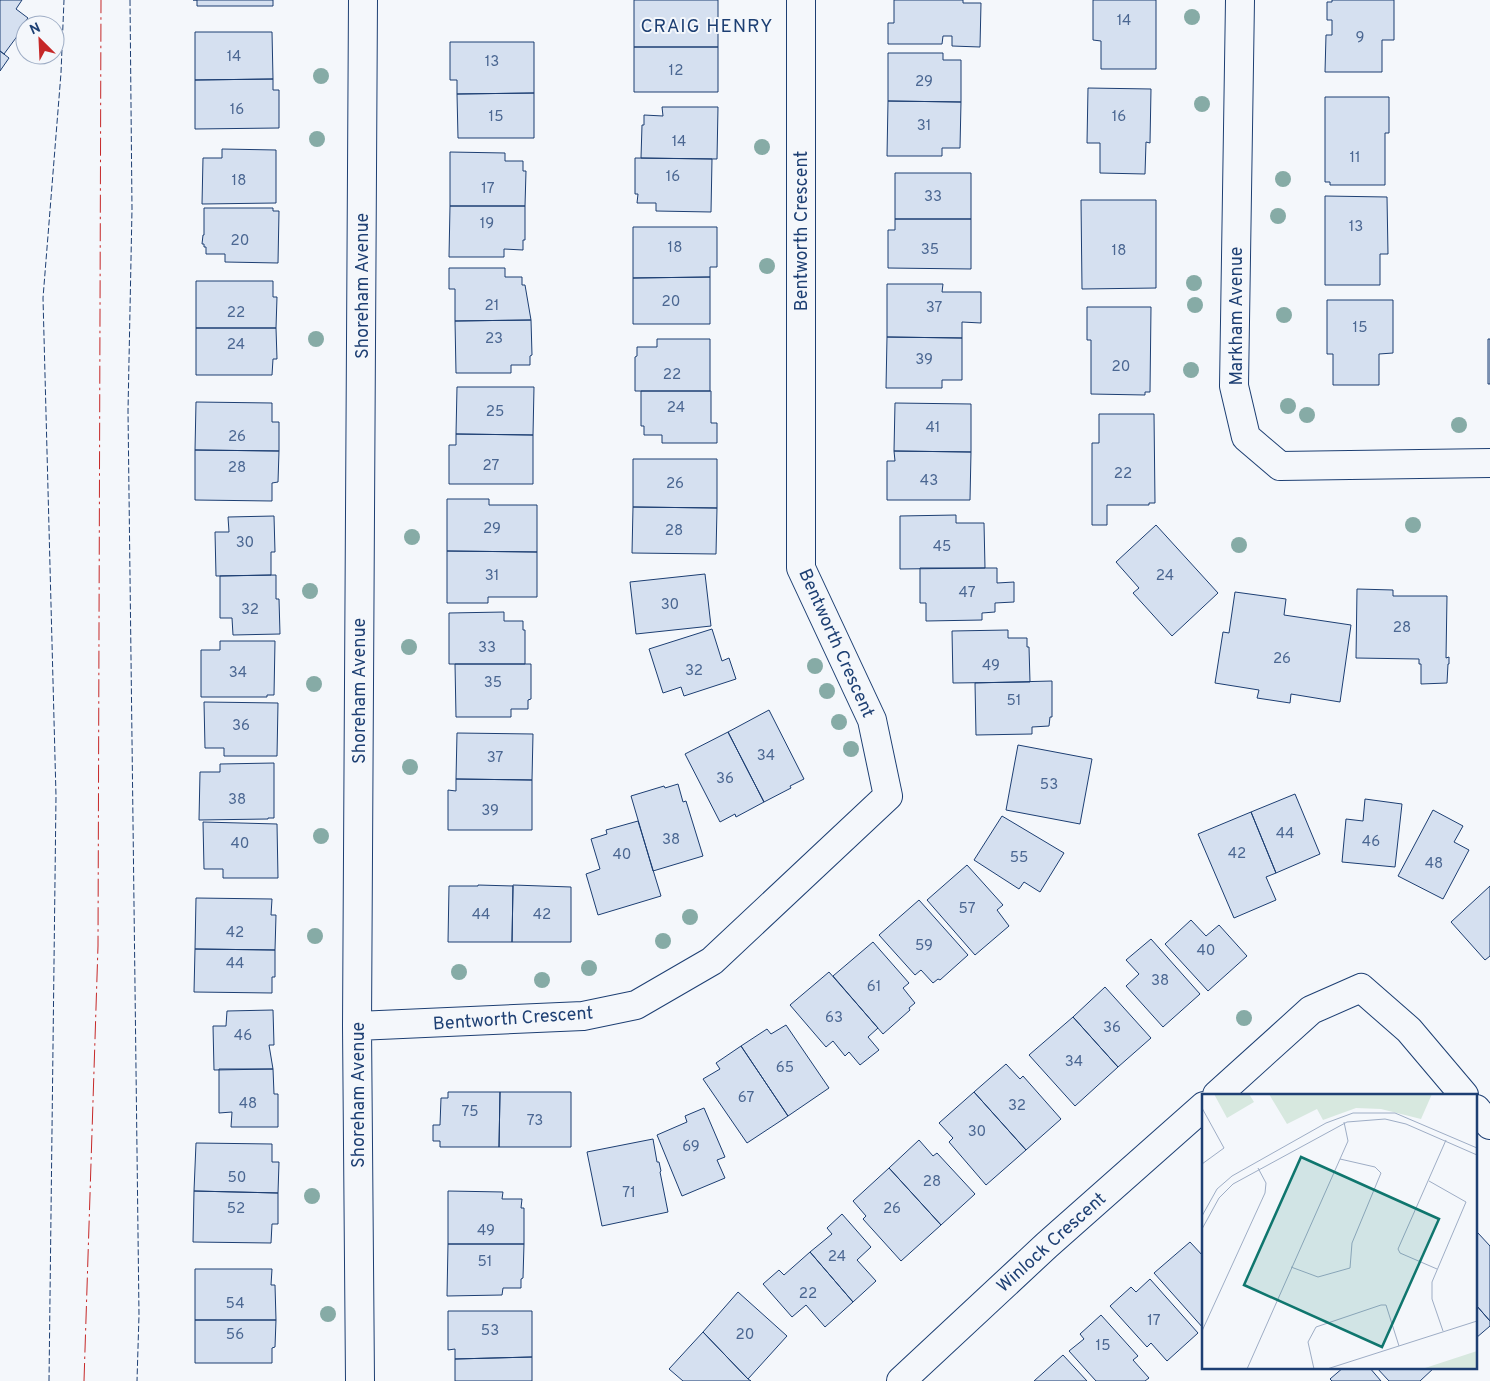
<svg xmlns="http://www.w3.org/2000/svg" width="1490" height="1381" font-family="Overpass,sans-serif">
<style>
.building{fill:#d5e0f0;stroke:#1d3f73}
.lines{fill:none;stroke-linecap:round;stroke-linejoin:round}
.minor-casing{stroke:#1d3f73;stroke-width:30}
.minor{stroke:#f4f7fb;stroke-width:28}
.fence{stroke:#1d3f73;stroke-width:1;stroke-dasharray:6 2.5;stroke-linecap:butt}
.power{stroke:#c62828;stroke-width:1;stroke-dasharray:18 4 2.5 4;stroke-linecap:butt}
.tree{fill:#86aba6}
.labels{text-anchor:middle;stroke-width:4;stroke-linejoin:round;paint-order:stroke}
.number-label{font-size:15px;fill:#4b6792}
.street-label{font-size:18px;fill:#1d3f73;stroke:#f4f7fb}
.neighbourhood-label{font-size:19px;letter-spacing:1px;fill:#1d3f73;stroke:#f4f7fb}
.inset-road{fill:none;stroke:#9eadc5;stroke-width:1}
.view{fill:#0f766e;fill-opacity:0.15;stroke:#0f766e;stroke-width:2.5}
.inset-edge{fill:none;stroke:#1d3f73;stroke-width:2.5}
</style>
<rect width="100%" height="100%" fill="#f4f7fb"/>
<!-- building -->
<path class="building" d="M0,0H22L16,9L28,18L22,25L24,27L4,54L0,51Z
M193,0H273V6H197V0Z
M634,0H718V47H634Z
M894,0H963V3H981L980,47L952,46V36H943L942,44H888V23H894Z
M1093,0H1156V69H1101V41L1093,40Z
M1332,0H1394V40H1382V72H1325L1326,35H1332V20H1327V2H1332Z
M195,32H272L273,79L195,80Z
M450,42H534V93L457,94V80H450Z
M634,47H718V92H634Z
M0,51L9,58L0,71Z
M888,53H943V60H961V102L888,101Z
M273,79V90H279V128L195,129V80Z
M1088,88L1151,89L1150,143L1146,142L1145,174L1100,173V143H1087Z
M534,93V138H458L457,94Z
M1325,97H1389V133H1385V185H1330V182H1325Z
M888,101L961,102L960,148H942V156H887Z
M662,107H718L717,159L641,158L642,125H644V115L663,116Z
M222,149L276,150V203L202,204L203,158H222Z
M450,152L505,153V161H523V171H526L525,206H450Z
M635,158L712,159L711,212L656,211V203H637L638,194H635Z
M895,173H971V219H895Z
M1325,196L1387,197L1388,254H1380V285H1325Z
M1081,200H1156V288L1082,289Z
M450,206H525V240H523V250L504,249V257H449Z
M204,208H273V211H279L278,263L225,262V254H206V247H204V244H202L203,235H204Z
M895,219H971V269L888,268V230H895Z
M633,227H717V267H710V277L633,278Z
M449,268H505V277H522V285H525L531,320L455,321V289H449Z
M710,277V324H633V278Z
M196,281H273V297H277L276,328H196Z
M887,284H943L942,292H981V323L962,322V338L887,337Z
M1327,300H1393V353L1379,354V385H1333V354H1327Z
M1087,307H1151L1150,392H1145V395L1091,394V340H1087Z
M531,320L532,355L530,356V365H511V373H456L455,321Z
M196,328H276L277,359H273L272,375H196Z
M887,337L962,338V380H942V388H886Z
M657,339H710V391H635V357L637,356V347H657Z
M1488,339H1490V384H1488Z
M457,387H534L533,435L456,434Z
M641,391H711V423H717V443H662V435H644V426H641Z
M196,402L272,403V422H279V451L195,450Z
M895,403L971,404V452L894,451Z
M1099,414H1154L1155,503H1149V505H1107V525H1092V443H1099Z
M456,434L533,435V484H449V445H456Z
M195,450L279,451L278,482L272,483V501L195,500Z
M894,451L971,452L970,500H887V461H895Z
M633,459H717V508L633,507Z
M447,499H489V505H537V552L447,551Z
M633,507L717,508L716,554L632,553Z
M956,515V523H984L985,568L900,569V516Z
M274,516L275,552H271V575L216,576L215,532H229L228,517Z
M1156,525L1218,593L1172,636L1133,593L1139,588L1116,562Z
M447,551L537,552V597H488V603H447Z
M920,568H997V583L1014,582V602L995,603V612L982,613V620L926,621V603H920Z
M705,574L711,626L636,634L630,582Z
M276,575V599H279L280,634L233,635L232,618H220V576Z
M1357,589L1393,590V596H1447L1446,658L1449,657V664H1448L1447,683L1421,684V664H1419V659L1356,658Z
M1235,592L1286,599L1284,615L1351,625L1340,702L1291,694L1290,703L1257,698L1259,690L1215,683L1223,632L1229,633Z
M504,612V621H523V630H525V664H449V613Z
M712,629L722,661L729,658L736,679L684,696L681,687L663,693L649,649Z
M1008,630V638H1027V647H1029L1030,682L953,683L952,631Z
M220,641H275L274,695H267V697H201V650H220Z
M455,664H531V699L528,700V709H511V717H456Z
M1052,681V717H1050L1049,726L1032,727V734L976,735L975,683Z
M204,702L278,703L277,756H224V748H205Z
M769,710L804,779L790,786L791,788L764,802L728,732Z
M728,732L764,802L736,817L735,814L720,822L685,754Z
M457,733L533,734L532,780L456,779Z
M1018,745L1092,759L1080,824L1006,810Z
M274,763V818H268V819L199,820L200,772H220V764Z
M456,779L532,780V830H448V790L456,791Z
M678,784L683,802L686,801L703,856L653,871L631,796L664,786L665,788Z
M1295,794L1320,854L1276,873L1251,812Z
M1365,799L1402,804L1395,867L1342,862L1346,819L1363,821Z
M1433,810L1463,826L1454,842L1469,850L1443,899L1398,876Z
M1251,812L1276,873L1266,877L1276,900L1234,918L1198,834Z
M1002,816L1064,853L1040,892L1024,882L1019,889L974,860Z
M638,821L661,896L598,915L586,874L600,869L591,839L607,834L606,830Z
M203,822L277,824L278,878H223V869H204Z
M967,865L1003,905L997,910L1009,926L975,955L927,900Z
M478,885L513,886L512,942H448L449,886H478Z
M513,885L571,887V942H512Z
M1490,886V956L1485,960L1451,922Z
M196,898L272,899L271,915H276L275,950L195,949Z
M919,900L968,955L940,980L938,979L933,983L921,970L915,975L879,935Z
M1191,920L1206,936L1219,925L1247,956L1208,991L1165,944Z
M1151,939L1200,994L1163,1027L1126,986L1139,974L1126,960Z
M873,942L909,983L903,988L915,1003L909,1008L910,1010L883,1034L833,976Z
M195,949L275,950V977H272V993L194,992Z
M829,972L878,1028L868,1037L879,1050L860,1065L849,1052L845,1056L833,1041L826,1047L790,1005Z
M1105,987L1151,1038L1118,1067L1073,1017Z
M273,1010L274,1045H269L273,1069L214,1070L213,1026H226L227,1011Z
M1073,1017L1118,1067L1075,1106L1029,1055Z
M786,1025L829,1088L788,1116L741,1046L767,1029L771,1034Z
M741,1046L788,1116L747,1143L703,1079L720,1069L716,1063Z
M1006,1064L1020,1079L1023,1076L1061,1119L1026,1150L974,1092Z
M219,1069H273L274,1094H278V1127H231L232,1112L219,1113Z
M448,1092H500L499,1147H440V1141H433V1125H440L441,1098H448Z
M500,1092H571V1147H499Z
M974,1092L1026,1150L986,1185L949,1142L953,1138L939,1123Z
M704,1108L725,1157L717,1160L725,1178L682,1196L657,1135L687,1122L685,1116Z
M653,1139L657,1162H659L661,1171L660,1172L668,1212L602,1226L587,1152Z
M919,1140L933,1156L937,1153L975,1194L941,1225L889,1168Z
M196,1143L272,1144V1162H279L278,1193L194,1191Z
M889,1168L941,1225L901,1261L863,1219L866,1216L853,1201Z
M194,1191L278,1193V1224H272L271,1243L193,1242Z
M448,1191L503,1192L502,1199H522L521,1208H524V1244H448Z
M842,1214L871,1247L857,1260L876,1281L853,1302L810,1252L832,1234L827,1228Z
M1478,1233L1490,1246V1321L1476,1305V1234Z
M1190,1242L1204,1257V1329L1154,1273Z
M448,1244H524L523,1278L521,1279V1288H503L502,1295L447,1296Z
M810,1252L853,1302L825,1327L806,1305L792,1317L763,1284L779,1270L784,1275Z
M195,1269H272L271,1285H275L276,1320H195Z
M1150,1279L1198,1333L1167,1361L1151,1343L1147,1347L1110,1306L1131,1287L1136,1292Z
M738,1292L787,1336L748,1379L703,1332Z
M1476,1305L1490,1321V1326L1476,1338Z
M448,1311H532V1357L455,1359V1349L448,1350Z
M1101,1315L1138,1356L1133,1360L1149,1378L1145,1381H1096L1069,1351L1084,1339L1080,1334Z
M195,1320H276L275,1347L272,1348V1363H195Z
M703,1332L748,1379L751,1381H683L669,1369Z
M1063,1355L1087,1381H1034Z
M532,1357V1381H455V1359Z
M1344,1367H1369L1381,1381H1332L1330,1379Z
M1376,1367H1435L1420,1381H1389Z"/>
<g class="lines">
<!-- minor casing -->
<g class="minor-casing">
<path id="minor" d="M1240,0L1234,386L1246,437L1280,466L1490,463
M357,1026L583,1016L636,1005L712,961L888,796L872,720L801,568V0
M1217,1095L1311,1010L1361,988L1409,1030L1464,1095
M1476,1109L1490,1125
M360,1381L357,1026L363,0
M901,1381L1047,1245L1204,1106"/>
</g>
<!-- minor -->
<use href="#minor" class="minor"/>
<!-- fence -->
<path class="fence" d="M130,0L132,209L128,411L139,1315L137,1381
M49,1381L56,796L43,298L61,73L64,0"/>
<!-- power -->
<path class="power" d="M84,1381L98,946L101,0"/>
</g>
<!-- trees -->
<g class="tree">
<circle cx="1192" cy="17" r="8"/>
<circle cx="321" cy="76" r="8"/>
<circle cx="1202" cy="104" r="8"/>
<circle cx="317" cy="139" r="8"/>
<circle cx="762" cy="147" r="8"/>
<circle cx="1283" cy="179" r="8"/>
<circle cx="1278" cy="216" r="8"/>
<circle cx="767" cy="266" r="8"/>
<circle cx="1194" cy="283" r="8"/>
<circle cx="1195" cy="305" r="8"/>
<circle cx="1284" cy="315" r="8"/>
<circle cx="316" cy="339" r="8"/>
<circle cx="1191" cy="370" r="8"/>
<circle cx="1288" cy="406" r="8"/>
<circle cx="1307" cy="415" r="8"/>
<circle cx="1459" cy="425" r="8"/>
<circle cx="1413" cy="525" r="8"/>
<circle cx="412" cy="537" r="8"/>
<circle cx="1239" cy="545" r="8"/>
<circle cx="310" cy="591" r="8"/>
<circle cx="409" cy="647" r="8"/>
<circle cx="815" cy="666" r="8"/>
<circle cx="314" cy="684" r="8"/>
<circle cx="827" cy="691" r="8"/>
<circle cx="839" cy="722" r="8"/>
<circle cx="851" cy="749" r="8"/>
<circle cx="410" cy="767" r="8"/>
<circle cx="321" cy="836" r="8"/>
<circle cx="690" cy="917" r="8"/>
<circle cx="315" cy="936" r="8"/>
<circle cx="663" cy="941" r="8"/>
<circle cx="589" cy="968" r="8"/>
<circle cx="459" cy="972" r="8"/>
<circle cx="542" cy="980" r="8"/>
<circle cx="1244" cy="1018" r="8"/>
<circle cx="312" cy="1196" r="8"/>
<circle cx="328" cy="1314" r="8"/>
</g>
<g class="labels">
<!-- number labels -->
<g class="number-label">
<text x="1124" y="25">14</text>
<text x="1360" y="42">9</text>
<text x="234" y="61">14</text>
<text x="492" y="66">13</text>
<text x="676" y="75">12</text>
<text x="924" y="86">29</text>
<text x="237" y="114">16</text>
<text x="496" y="121">15</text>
<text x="1119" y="121">16</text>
<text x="924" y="130">31</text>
<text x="679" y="146">14</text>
<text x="1355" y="162">11</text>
<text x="673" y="181">16</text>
<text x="239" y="185">18</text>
<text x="488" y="193">17</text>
<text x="933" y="201">33</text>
<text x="487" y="228">19</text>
<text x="1356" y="231">13</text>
<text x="240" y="245">20</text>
<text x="675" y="252">18</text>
<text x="930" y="254">35</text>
<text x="1119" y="255">18</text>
<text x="671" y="306">20</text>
<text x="492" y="310">21</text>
<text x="934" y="312">37</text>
<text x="236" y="317">22</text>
<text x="1360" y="332">15</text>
<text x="494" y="343">23</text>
<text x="236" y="349">24</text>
<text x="924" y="364">39</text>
<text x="1121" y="371">20</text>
<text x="672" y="379">22</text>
<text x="676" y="412">24</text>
<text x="495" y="416">25</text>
<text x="933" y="432">41</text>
<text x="237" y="441">26</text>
<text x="491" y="470">27</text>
<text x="237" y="472">28</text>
<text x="1123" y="478">22</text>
<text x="929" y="485">43</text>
<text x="675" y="488">26</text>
<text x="492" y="533">29</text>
<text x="674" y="535">28</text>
<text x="245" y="547">30</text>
<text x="942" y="551">45</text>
<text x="492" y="580">31</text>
<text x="1165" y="580">24</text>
<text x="967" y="597">47</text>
<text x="670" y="609">30</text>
<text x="250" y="614">32</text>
<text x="1402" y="632">28</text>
<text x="487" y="652">33</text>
<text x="1282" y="663">26</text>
<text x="991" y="670">49</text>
<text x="694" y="675">32</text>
<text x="238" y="677">34</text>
<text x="493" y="687">35</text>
<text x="1014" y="705">51</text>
<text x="241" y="730">36</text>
<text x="766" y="760">34</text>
<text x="495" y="762">37</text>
<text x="725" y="783">36</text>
<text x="1049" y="789">53</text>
<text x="237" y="804">38</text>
<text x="490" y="815">39</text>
<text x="1285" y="838">44</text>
<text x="671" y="844">38</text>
<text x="1371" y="846">46</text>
<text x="240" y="848">40</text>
<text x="1237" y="858">42</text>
<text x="622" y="859">40</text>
<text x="1019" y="862">55</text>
<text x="1434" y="868">48</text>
<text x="967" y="913">57</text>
<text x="481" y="919">44</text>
<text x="542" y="919">42</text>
<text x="235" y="937">42</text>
<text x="924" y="950">59</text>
<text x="1206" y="955">40</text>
<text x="235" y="968">44</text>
<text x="1160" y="985">38</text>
<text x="874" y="991">61</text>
<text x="834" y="1022">63</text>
<text x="1112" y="1032">36</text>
<text x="243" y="1040">46</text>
<text x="1074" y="1066">34</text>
<text x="785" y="1072">65</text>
<text x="746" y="1102">67</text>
<text x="248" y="1108">48</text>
<text x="1017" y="1110">32</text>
<text x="470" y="1116">75</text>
<text x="535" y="1125">73</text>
<text x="977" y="1136">30</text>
<text x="691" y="1151">69</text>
<text x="237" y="1182">50</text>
<text x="932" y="1186">28</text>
<text x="629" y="1197">71</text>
<text x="236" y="1213">52</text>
<text x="892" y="1213">26</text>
<text x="486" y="1235">49</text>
<text x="837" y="1261">24</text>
<text x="485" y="1266">51</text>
<text x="808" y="1298">22</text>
<text x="235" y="1308">54</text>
<text x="1154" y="1325">17</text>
<text x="490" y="1335">53</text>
<text x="235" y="1339">56</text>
<text x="745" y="1339">20</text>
<text x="1103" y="1350">15</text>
</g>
<!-- street labels -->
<g class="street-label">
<text transform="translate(801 231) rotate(-90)" y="6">Bentworth Crescent</text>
<text transform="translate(362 286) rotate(-90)" y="6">Shoreham Avenue</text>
<text transform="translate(1236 316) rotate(-90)" y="6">Markham Avenue</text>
<text transform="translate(837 643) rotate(66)" y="6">Bentworth Crescent</text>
<text transform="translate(359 691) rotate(-90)" y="6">Shoreham Avenue</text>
<text transform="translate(513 1018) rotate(-4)" y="6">Bentworth Crescent</text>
<text transform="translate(358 1095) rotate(-90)" y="6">Shoreham Avenue</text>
<text transform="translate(1051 1242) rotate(-42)" y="6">Winlock Crescent</text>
</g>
<!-- neighbourhood labels -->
<g class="neighbourhood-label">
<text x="707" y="32">CRAIG HENRY</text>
</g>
</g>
<!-- overview -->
<g transform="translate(1202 1094)">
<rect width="275" height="275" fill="#f4f7fb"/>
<path d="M12,0H47L52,8L25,24ZM67,0H230L219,25L179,15L154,14L121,26L115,15L85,30ZM275,257V275H220Z" fill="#d7e8df"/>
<path class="inset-road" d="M0,14L22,54L0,70M227,87L264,108L230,188V205L241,237M0,122L15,95L30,82L124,29L151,19H193L275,54M0,135L17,104L31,90L145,28L183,25L204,30L275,61M89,173L116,183L148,174L150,149L179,79L173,73L138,65M235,175L198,159L196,155L244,46M0,237L63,99L64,89L56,74M45,275L146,47L142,28M112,275L106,248L114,233L179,211H184L197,252M125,275L275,227"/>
<path class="view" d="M99,63L237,125L180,253L42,191Z"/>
<rect width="275" height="275" class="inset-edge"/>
</g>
<!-- north arrow -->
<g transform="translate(40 40) rotate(336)"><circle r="24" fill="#f4f7fb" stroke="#9eadc5"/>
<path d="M0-4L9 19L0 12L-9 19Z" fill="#c62828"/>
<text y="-8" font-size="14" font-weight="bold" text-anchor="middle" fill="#1d3f73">N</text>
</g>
</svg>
